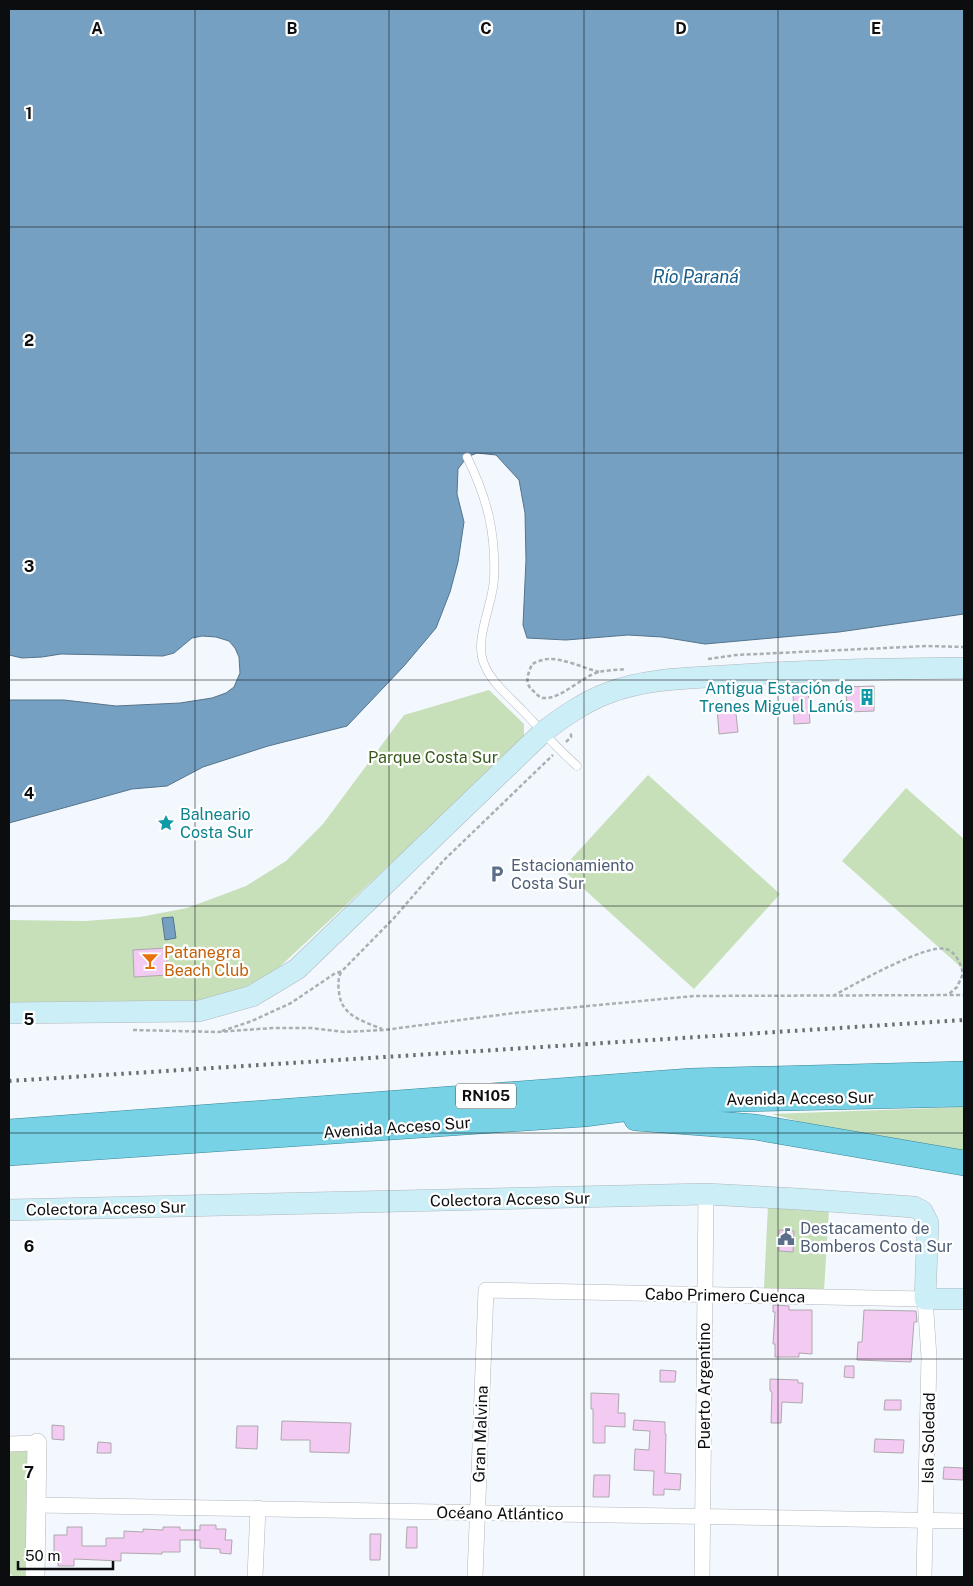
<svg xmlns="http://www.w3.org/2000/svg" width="973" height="1586" font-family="'Public Sans',sans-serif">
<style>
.green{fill:#c7e0b9}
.water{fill:#75a0c2;stroke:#55748c}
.building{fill:#f3caf1;stroke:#aea8ae}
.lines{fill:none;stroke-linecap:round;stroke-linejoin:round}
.service-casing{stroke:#b2b7bd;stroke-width:9}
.minor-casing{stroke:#b2b7bd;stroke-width:16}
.tertiary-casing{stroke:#b2b7bd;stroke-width:20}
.secondary-casing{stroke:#b2b7bd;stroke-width:22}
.trunk-casing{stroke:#3b8596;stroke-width:26}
.path{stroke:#aaafb3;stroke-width:2.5;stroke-dasharray:4 2.5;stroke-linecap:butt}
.service{stroke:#fff;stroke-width:8}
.minor{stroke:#fff;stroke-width:15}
.tertiary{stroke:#fff;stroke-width:19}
.secondary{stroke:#cceef6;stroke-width:21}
.trunk{stroke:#77d2e6;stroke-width:25}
.rail{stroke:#6b6f72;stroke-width:4;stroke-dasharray:2.5 5;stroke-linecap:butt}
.grid{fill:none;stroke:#0b0d0e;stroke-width:1;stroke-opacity:0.55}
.labels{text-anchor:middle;stroke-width:4.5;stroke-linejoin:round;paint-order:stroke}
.shield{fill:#fff;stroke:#545656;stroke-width:1}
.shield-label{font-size:15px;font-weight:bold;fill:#0b0d0e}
.culture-label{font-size:16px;fill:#0d838f;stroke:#fff;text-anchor:end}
.park-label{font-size:16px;fill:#36591b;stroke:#fff}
.service-label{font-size:16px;fill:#4e5e75;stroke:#fff;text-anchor:start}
.food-label{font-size:16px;fill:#c56008;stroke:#fff;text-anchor:start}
.street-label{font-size:16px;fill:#0b0d0e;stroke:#fff}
.water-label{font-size:18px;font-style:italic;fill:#175b89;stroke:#fff}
.grid-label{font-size:16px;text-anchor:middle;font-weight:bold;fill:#0b0d0e;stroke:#fff;stroke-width:4.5;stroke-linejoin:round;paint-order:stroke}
</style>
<rect width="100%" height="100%" fill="#f2f8fd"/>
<!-- green -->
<path class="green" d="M489,690L524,724V736L516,747L273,973L239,990L198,1001L9,1005V920L85,921L140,917L187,908L246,886L286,861L323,824L404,715Z
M648,775L780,894L694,989L562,869Z
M906,788L964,839L963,969L842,861Z
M964,1107V1153L860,1138L772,1114Z
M768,1205L829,1208L824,1291L764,1288Z
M31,1449L26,1577H13L9,1572V1450Z"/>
<!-- water -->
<path class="water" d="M9,9H964V614L839,632L705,644L662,637L628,635L566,640L527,638L523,625L526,560L525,513L519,480L496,455L477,453L467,457L458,469L457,494L464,522L458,562L450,592L436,628L404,666L347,726L268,746L203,767L167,786L132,789L9,823V700H64L116,706L180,703L212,698L226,693L234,687L240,673L239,657L235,648L229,641L216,637L202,636L192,638L174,653L163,656L61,654L42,657L22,658L9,655Z
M173,917L176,938L165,940L162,918Z"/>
<!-- building -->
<path class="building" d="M874,686V711L847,712L846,687Z
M793,690H808L810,723L794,724Z
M735,705L738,732L719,734L717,707Z
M166,948L168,975L134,977L133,950Z
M779,1230L794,1231L793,1252L779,1251Z
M773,1305L789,1306V1310H812V1354L799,1353V1357H775V1344H773L775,1312H773Z
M864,1310L916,1311L917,1322H914L911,1362L857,1360L858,1342H862Z
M845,1366H854V1378L844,1377Z
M660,1370L676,1371L675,1382H660Z
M770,1379L798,1380V1383H803L802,1403L782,1402L781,1423H771L772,1392L770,1391Z
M591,1393L619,1394L618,1413H625V1427L605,1426V1443H593V1409H591Z
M885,1400H901V1410H884Z
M634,1420L665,1422V1434H666L665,1473L681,1474L680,1490L664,1489V1495H653L654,1471L634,1470L635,1449L649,1450L650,1431L633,1430Z
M282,1421L351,1423L349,1453L310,1452V1440H281Z
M52,1425L64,1426V1440L52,1439Z
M237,1426H258L257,1449L236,1448Z
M875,1439L904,1440L903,1453L874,1452Z
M98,1442L111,1443V1453H97Z
M944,1467L963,1468V1480L943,1479Z
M594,1475H610L609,1497H593Z
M200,1525H216V1529H226L225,1540H232L231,1554L220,1553V1549L200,1548V1540H180V1552H162V1554L121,1553V1561L74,1559V1566H58V1557H54V1535H67V1527H82V1546H106V1538H124V1531L143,1532V1529L163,1530V1527H180V1530H200Z
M407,1527H417V1548H406Z
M370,1534H381L380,1560H370Z"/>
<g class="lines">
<!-- service casing -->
<g class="service-casing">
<path id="service" d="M467,457C487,498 496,532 494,579C493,603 475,638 483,661C490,682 509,696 523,711C541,730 558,749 577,766"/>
</g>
<!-- minor casing -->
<g class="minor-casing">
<path id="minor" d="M9,1444L37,1443
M36,1505L964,1521
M255,1577L258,1508
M475,1577L486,1290L925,1299L929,1357L924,1577
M702,1577L706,1194"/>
</g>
<!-- tertiary casing -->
<g class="tertiary-casing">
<path id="tertiary" d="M35,1577L37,1443"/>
</g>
<!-- secondary casing -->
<g class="secondary-casing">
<path id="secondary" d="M9,1013L199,1011L252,996L297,969L543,732C563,717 584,702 608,693C644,679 686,678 724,676C804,670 884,669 964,668
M9,1210L706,1194L799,1199L914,1207L922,1211L928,1223L925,1299H964"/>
</g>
<!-- trunk casing -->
<g class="trunk-casing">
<path id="trunk" d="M636,1118L755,1127L964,1163
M9,1132L691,1081L964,1074
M9,1153L584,1114L691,1100L964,1094"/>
</g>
<!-- path -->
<path class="path" d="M708,659L736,655L927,646L964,647
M599,672C584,668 562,658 548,659C543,659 537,662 532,664C529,672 524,681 531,689C535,692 538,697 543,698C561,700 582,676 599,672C607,670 617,670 626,669
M566,742L571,737V733
M341,972C338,979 338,984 339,992C341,1016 363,1021 382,1029
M833,996C853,985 927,943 946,949C956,952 961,964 963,974L957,987L949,994
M133,1030L218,1032L272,1028H311L344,1032L384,1030L514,1013L694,996L964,995
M222,1031L252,1021L291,1003L334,974L342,971L394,918L444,860L553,755"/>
<!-- service -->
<use href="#service" class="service"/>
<!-- minor -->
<use href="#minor" class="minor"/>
<!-- tertiary -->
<use href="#tertiary" class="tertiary"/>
<!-- secondary -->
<use href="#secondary" class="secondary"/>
<!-- trunk -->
<use href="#trunk" class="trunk"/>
<!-- rail -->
<path class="rail" d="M9,1081L964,1020"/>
</g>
<!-- grid -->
<path class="grid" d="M195,9V1577M389,9V1577M584,9V1577M778,9V1577M9,227H964M9,453H964M9,680H964M9,906H964M9,1133H964M9,1359H964"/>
<!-- icons -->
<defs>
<g id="building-bare" transform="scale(1.35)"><path d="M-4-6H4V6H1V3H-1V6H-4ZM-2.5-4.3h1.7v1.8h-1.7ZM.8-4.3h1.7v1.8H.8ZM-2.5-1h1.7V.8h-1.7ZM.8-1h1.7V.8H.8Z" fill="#0f9aa8" stroke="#fff" stroke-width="2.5" paint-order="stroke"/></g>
<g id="sight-bare" transform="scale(1.35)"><path d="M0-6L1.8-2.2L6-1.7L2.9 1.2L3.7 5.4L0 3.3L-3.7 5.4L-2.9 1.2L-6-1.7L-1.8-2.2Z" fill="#0f9aa8" stroke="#fff" stroke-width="2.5" paint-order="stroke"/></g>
<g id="parking-bare" transform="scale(1.35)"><path d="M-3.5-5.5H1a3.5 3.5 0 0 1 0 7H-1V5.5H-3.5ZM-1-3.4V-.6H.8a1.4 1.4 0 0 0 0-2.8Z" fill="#5c6f8a" stroke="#fff" stroke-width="2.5" paint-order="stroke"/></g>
<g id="bar-bare" transform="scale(1.35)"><path d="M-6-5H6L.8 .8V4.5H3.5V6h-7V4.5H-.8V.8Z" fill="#e8710a" stroke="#fff" stroke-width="2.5" paint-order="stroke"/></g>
<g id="civic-bare" transform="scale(1.35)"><path d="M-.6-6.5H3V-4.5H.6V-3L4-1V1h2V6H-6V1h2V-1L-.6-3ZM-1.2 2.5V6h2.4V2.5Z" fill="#5c6f8a" stroke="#fff" stroke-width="2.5" paint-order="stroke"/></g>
</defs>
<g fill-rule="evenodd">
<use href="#building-bare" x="867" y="697"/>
<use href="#sight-bare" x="166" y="823"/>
<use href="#parking-bare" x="497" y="874"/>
<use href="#bar-bare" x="150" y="961"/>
<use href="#civic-bare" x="786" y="1237"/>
</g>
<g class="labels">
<!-- shield labels -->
<rect class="shield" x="456" y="1083.5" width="60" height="25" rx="4"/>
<g class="shield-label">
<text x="486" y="1101">RN105</text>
</g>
<!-- culture labels -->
<g class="culture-label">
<text x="853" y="694">Antigua Estación de<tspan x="853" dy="18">Trenes Miguel Lanús</tspan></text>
<text x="180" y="820" text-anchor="start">Balneario<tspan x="180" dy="18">Costa Sur</tspan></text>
</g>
<!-- park labels -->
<g class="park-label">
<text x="433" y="763">Parque Costa Sur</text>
</g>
<!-- service labels -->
<g class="service-label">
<text x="511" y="871">Estacionamiento<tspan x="511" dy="18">Costa Sur</tspan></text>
<text x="800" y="1234">Destacamento de<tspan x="800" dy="18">Bomberos Costa Sur</tspan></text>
</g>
<!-- food labels -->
<g class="food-label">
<text x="164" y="958">Patanegra<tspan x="164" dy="18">Beach Club</tspan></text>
</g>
<!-- street labels -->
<g class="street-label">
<text transform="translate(800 1098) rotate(-1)" y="6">Avenida Acceso Sur</text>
<text transform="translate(397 1127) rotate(-4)" y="6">Avenida Acceso Sur</text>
<text transform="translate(510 1199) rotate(-1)" y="6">Colectora Acceso Sur</text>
<text transform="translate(106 1208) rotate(-1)" y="6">Colectora Acceso Sur</text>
<text transform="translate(725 1295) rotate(1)" y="6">Cabo Primero Cuenca</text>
<text transform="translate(704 1386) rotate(-90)" y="6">Puerto Argentino</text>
<text transform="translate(480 1434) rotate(-88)" y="6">Gran Malvina</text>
<text transform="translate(928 1438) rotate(-89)" y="6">Isla Soledad</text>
<text transform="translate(500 1513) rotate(1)" y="6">Océano Atlántico</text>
</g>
<!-- water labels -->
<g class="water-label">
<text x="696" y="283">Río Paraná</text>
</g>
</g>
<g class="grid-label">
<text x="97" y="34">A</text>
<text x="292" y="34">B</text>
<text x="486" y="34">C</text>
<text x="681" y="34">D</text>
<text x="876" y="34">E</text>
<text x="29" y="119">1</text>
<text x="29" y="346">2</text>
<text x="29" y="572">3</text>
<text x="29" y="799">4</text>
<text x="29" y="1025">5</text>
<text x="29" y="1252">6</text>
<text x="29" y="1478">7</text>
</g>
<!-- border -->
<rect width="973" height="1586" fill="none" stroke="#0b0d0e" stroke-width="20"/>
<!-- scale -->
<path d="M18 1561v8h95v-8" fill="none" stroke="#0b0d0e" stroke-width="2.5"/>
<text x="25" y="1561" font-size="15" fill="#0b0d0e" stroke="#ffffff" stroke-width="4" paint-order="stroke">50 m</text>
</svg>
